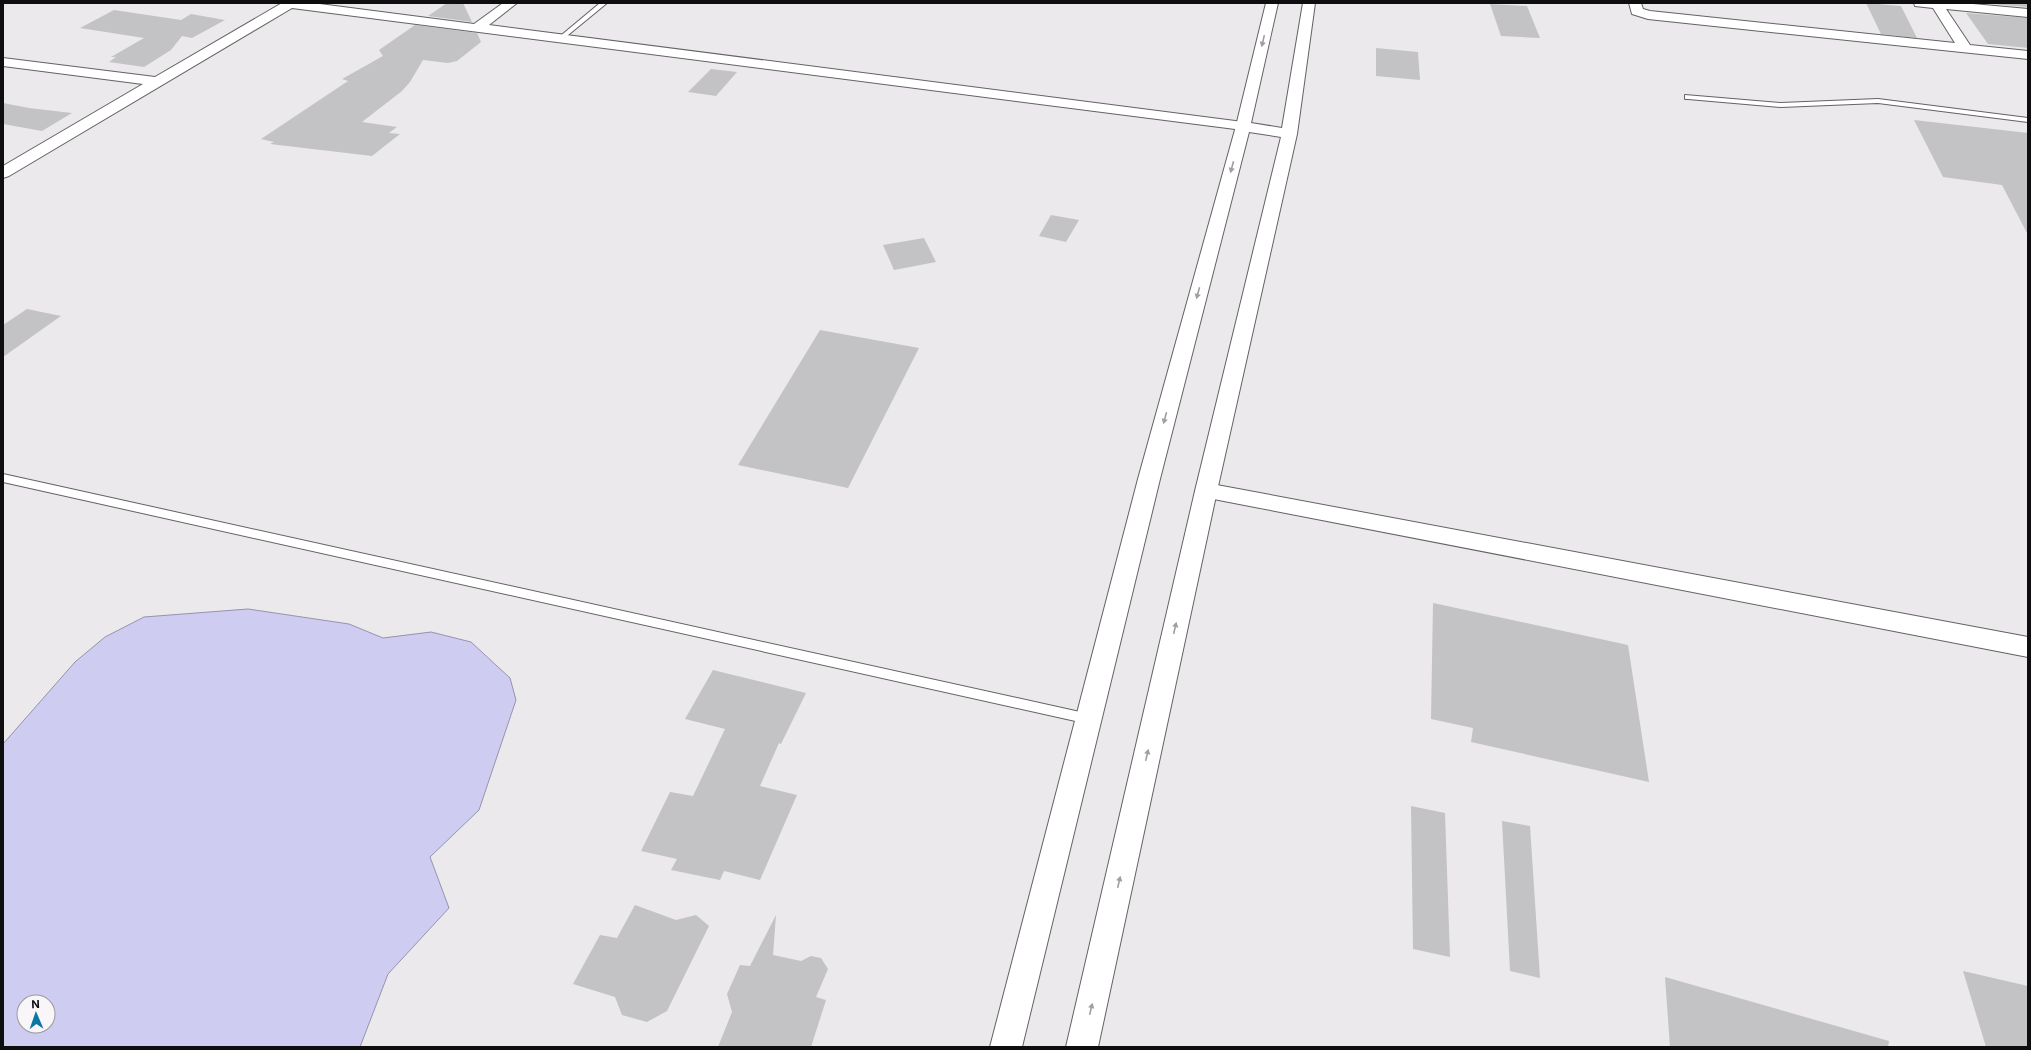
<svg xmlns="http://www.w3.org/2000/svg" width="2031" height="1050" font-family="Inter,sans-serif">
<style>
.water{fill:#cfccf1;stroke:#9593ad;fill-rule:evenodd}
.building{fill:#c3c2c5}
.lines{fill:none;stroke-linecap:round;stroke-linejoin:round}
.service-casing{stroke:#646264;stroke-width:2}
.minor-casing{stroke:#646264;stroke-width:2}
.secondary-casing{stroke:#646264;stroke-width:2}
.service{fill:#fff;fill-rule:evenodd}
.minor{fill:#fff;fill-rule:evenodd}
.secondary{fill:#fff;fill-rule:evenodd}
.oneway{fill:#9f9f9f}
</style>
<rect width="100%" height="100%" fill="#ebe9eb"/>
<!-- water -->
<path class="water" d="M248,609L349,624L383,638L431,632L471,642L510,678L516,700L479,810L430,857L449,908L388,974L360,1047H3V744L75,662L105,637L144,617ZM24,1002H48V1026H24Z"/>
<!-- building -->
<path class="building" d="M447,3H463L472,22L428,16Z
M1866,3L1901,6L1917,38L1881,34Z
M1979,3H2028V7Z
M1490,4L1527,6L1540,38L1501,36Z
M114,10L181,20L191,14L225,20L192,38L182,36L171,50L144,67L109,62L116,57H111L144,38L80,28Z
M1966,13L2028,18V48L1988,44Z
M415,25L477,33L481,42L457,61L448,63L423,60L410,82L402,91L362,122L397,127L389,133L400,134L372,156L270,144L274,142L261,139L348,81L342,79L383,56L379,50Z
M1376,48L1418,52L1420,80L1376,76Z
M711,69L737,72L716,96L688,92Z
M3,103L29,108L72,113L42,131L3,124Z
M1914,120L2028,133V235L2002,185L1943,177Z
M1051,215L1079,220L1066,242L1039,236Z
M924,238L936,262L894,270L883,245Z
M27,309L61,316L3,357V325Z
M820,330L919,348L848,488L738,465Z
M1433,603L1628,645L1649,782L1471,742L1473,728L1431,719Z
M713,670L806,693L781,744L779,743L760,786L797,795L760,880L724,871L720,880L671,870L677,859L641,851L670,792L693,796L725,729L685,719Z
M1411,806L1445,813L1450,957L1413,949Z
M1502,821L1530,826L1540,978L1510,971Z
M635,905L676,920L696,915L709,926L667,1011L647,1022L622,1015L615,997L573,984L600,935L617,938Z
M776,915L773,955L801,961L811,956L821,958L828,969L816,997L826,1000L811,1047H718L732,1012L727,994L740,965L750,966Z
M1963,971L2028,986V1047H1986Z
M1665,977L1889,1041L1888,1047H1670Z"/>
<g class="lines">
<!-- service casing -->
<g class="service-casing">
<path id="service" d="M600,3H607L562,40H558V38Z
M1685,95L1781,103L1878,99L2028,118V122L1878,103L1781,107L1688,99H1685Z
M3,474L1089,714L1093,715L1095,719L1093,723L1089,724L3,482Z"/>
</g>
<!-- minor casing -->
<g class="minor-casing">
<path id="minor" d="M282,3H312L474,24L503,3H517L489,25L1243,122L1248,123L1250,126L1248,129L1243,130L292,8L9,176L3,178V166L143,84L3,66V58L155,77Z
M1629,3H1641L1643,9L1650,11L1955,43L1933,8L1915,6L1914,3H1962L2028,9V17L1946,9L1970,45L2028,51V59L1648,19L1632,14Z
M1206,483L2028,637V657L1198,496L1195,491L1198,486Z"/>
</g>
<!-- secondary casing -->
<g class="secondary-casing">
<path id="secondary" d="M1266,3H1278L1251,123L1282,128L1303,3H1315L1297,134L1217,491L1098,1047H1066L1195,491L1281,137L1249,132L1160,479L1022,1047H990L1138,479L1236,126Z"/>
</g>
<!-- service -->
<use href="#service" class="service"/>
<!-- minor -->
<use href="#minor" class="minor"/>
<!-- secondary -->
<use href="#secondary" class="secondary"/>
</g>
<!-- one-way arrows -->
<defs><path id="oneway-solid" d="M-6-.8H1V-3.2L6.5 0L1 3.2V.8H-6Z"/></defs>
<g class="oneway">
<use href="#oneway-solid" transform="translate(1263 41) rotate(103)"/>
<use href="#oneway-solid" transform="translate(1232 167) rotate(105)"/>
<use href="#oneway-solid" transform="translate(1198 293) rotate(105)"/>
<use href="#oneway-solid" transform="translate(1165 418) rotate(105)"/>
<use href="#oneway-solid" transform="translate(1175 628) rotate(-77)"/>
<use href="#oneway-solid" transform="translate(1147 755) rotate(-77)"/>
<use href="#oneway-solid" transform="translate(1119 882) rotate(-77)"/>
<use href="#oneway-solid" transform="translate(1091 1009) rotate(-77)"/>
</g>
<!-- border -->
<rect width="2031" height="1050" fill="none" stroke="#0f0e0f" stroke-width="8"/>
<!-- north arrow -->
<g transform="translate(36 1014) rotate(358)"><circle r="19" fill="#f8f6f8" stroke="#9b999b"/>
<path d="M0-3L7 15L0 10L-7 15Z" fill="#0977a1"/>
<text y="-6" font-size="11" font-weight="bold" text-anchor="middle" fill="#0f0e0f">N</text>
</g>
</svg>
